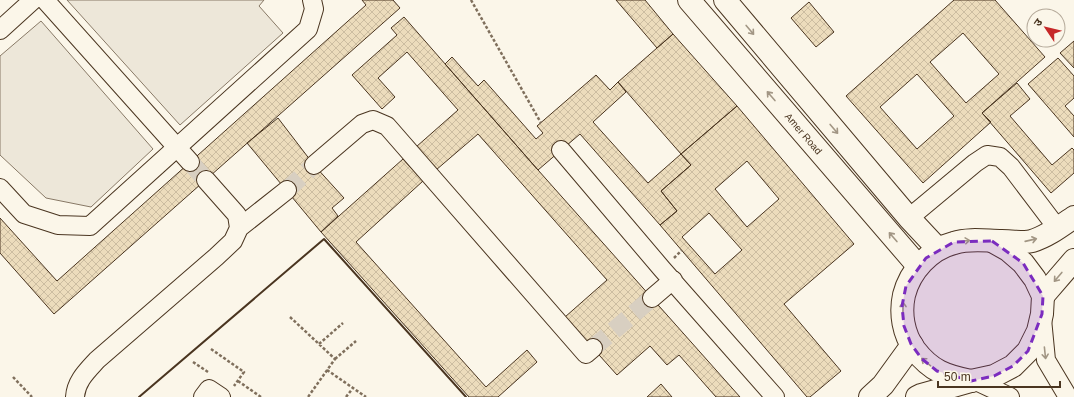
<svg xmlns="http://www.w3.org/2000/svg" width="1074" height="397" font-family="Helvetica,'Noto Sans Devanagari',sans-serif">
<style>
.parking{fill:#ede7d9;stroke:#887966}
.building{fill:url(#building-cross-hatch);stroke:#4a3520;fill-rule:evenodd}
.lines{fill:none;stroke-linecap:round;stroke-linejoin:round}
.minor-tunnel{stroke:#d8cfc1;stroke-width:18;stroke-dasharray:18 9;stroke-linecap:butt}
.minor-casing{stroke:#4a3520;stroke-width:20}
.major-casing{stroke:#4a3520;stroke-width:24}
.path{stroke:#7f6f5c;stroke-width:2.5;stroke-dasharray:3 2;stroke-linecap:butt}
.minor{stroke:#fbf6e9;stroke-width:18}
.major{stroke:#fbf6e9;stroke-width:22}
.wall{stroke:#4a3520;stroke-width:2}
.oneway{stroke:#a29684}
.marked{fill:#7b2cbf;fill-opacity:0.2;stroke:#7b2cbf;stroke-width:3;stroke-dasharray:8 5;stroke-linejoin:round}
.labels{text-anchor:middle;stroke-width:3;stroke-linejoin:round;paint-order:stroke}
.street-label{font-size:10px;fill:#4a3520;stroke:#fbf6e9}
</style>
<defs>
<pattern id="building-cross-hatch" width="8" height="8" patternUnits="userSpaceOnUse"><rect width="8" height="8" fill="#ecdcbc"/><path d="M0 0l8 8M0 8l8-8" fill="none" stroke="#ccbda1"/></pattern>
</defs>
<rect width="100%" height="100%" fill="#fbf6e9"/>
<!-- parking -->
<path class="parking" d="M67,0H264L259,6L283,33L180,125Z
M41,21L153,149L91,207L46,198L0,155V56Z"/>
<!-- building -->
<path class="building" d="M362,0H393L400,8L54,314L0,253V218L57,281L366,5Z
M616,0H645L673,34L657,48Z
M954,0H995L1045,57L982,113L991,122L923,183L846,96ZM963,33L999,74L966,103L930,62ZM917,74L954,116L917,149L880,107Z
M809,2L834,32L816,47L791,18Z
M404,17L538,170L740,397H716L679,355L667,365L650,346L617,375L565,317L607,280L478,134L436,170L416,147L458,110L407,52L378,78L395,97L382,109L352,75L397,35L391,28Z
M673,34L737,106L681,154L618,82Z
M1074,41V68L1060,53Z
M452,57L478,86L484,80L536,139L543,133L537,126L596,75L610,90L618,82L626,92L593,122L648,183L681,154L691,165L661,191L677,211L660,225L580,134L538,170L445,64Z
M1058,58L1074,76V98L1065,106L1074,116V137L1028,84Z
M1017,83L1030,99L1010,116L1052,165L1072,148L1074,150V173L1051,193L982,113Z
M737,106L854,244L784,304L841,371L810,397H807L660,225L677,211L661,191L691,165L681,154ZM747,161L779,199L747,227L715,189ZM709,213L742,250L715,274L682,237Z
M278,118L314,165L344,198L332,208L338,216L321,232L247,143Z
M403,159L423,181L356,242L486,387L527,350L537,362L498,397H469L321,232Z
M661,384L672,397H647Z"/>
<g class="lines">
<!-- minor-tunnel -->
<path class="minor-tunnel" d="M190,162L206,180
M287,190L314,165
M593,348L652,298"/>
<!-- minor casing -->
<g class="minor-casing">
<path id="minor" d="M45,0L190,162
M0,30L33,0
M561,150L662,269L775,397
M314,165L362,124L373,120L387,126L586,354L593,348
M0,188L24,214L58,225L90,226L308,29L314,9L312,0
M909,218L975,163L987,155L1000,157L1011,167L1058,229
M239,228L287,190
M652,298L673,280
M1042,319L1046,360L1068,397
M974,380L1010,397
M75,397C76,381 87,371 97,360L216,257L233,241L239,228L237,215L206,180
M203,397L209,389L221,397"/>
</g>
<!-- major casing -->
<g class="major-casing">
<g id="major">
<path id="s1" d="M689,0L918,266"/>
<path d="M725,0L909,218L938,249"/>
<path d="M1043,296L1074,260"/>
<path d="M971,381C946,376 931,371 915,350C903,334 900,313 904,295C910,271 930,249 954,243C969,238 987,241 1002,241C1010,241 1026,243 1032,241C1048,236 1061,226 1074,217"/>
<path d="M870,397L883,385L912,345"/>
<path d="M917,397L921,395L971,381L994,376L1013,366L1028,351L1038,331L1042,314L1043,296L1035,279L1023,263L1008,250L992,241"/>
</g>
</g>
<!-- path -->
<path class="path" d="M471,0L541,123
M674,258L682,250
M290,317L335,359L308,397
M319,344L343,323
M211,349L244,372L234,386
M335,359L356,341
M193,362L208,372
M327,370L366,397
M13,377L32,397
M238,381L261,397
M346,397L353,388"/>
<!-- minor -->
<use href="#minor" class="minor"/>
<!-- major -->
<use href="#major" class="major"/>
<!-- wall -->
<path class="wall" d="M139,397L324,239L466,397"/>
</g>
<!-- one-way arrows -->
<defs><path id="oneway-shaft" d="M-6 0H5M1.5-3L5.5 0L1.5 3" fill="none" stroke-width="1.6" stroke-linecap="round" stroke-linejoin="round"/></defs>
<g class="oneway">
<use href="#oneway-shaft" transform="translate(750 30) rotate(50)"/>
<use href="#oneway-shaft" transform="translate(771 96) rotate(-131)"/>
<use href="#oneway-shaft" transform="translate(834 129) rotate(50)"/>
<use href="#oneway-shaft" transform="translate(893 237) rotate(-131)"/>
<use href="#oneway-shaft" transform="translate(1031 240) rotate(-13)"/>
<use href="#oneway-shaft" transform="translate(964 241) rotate(-7)"/>
<use href="#oneway-shaft" transform="translate(1058 277) rotate(130)"/>
<use href="#oneway-shaft" transform="translate(903 308) rotate(-89)"/>
<use href="#oneway-shaft" transform="translate(1045 353) rotate(84)"/>
<use href="#oneway-shaft" transform="translate(926 362) rotate(-140)"/>
</g>
<!-- marked area -->
<path class="marked" d="M992,241L1023,263L1043,296L1042,314L1028,351L1013,366L994,376L971,381L937,371L922,359L911,344L904,326L902,306L906,286L926,258L954,242Z"/>
<g class="labels">
<!-- street labels -->
<g class="street-label">
<text dy="4" stroke="none"><textPath href="#s1" startOffset="176">Amer Road</textPath></text>
</g>
</g>
<!-- north arrow -->
<g transform="translate(1046 28) rotate(305)"><circle r="19" fill="#fbf6e9" stroke="#b4a999"/>
<path d="M0-3L7 15L0 10L-7 15Z" fill="#c62828"/>
<text y="-6" font-size="11" font-weight="bold" text-anchor="middle" fill="#4a3520">उ</text>
</g>
<!-- scale -->
<path d="M938 381v6h122v-6" fill="none" stroke="#4a3520" stroke-width="2"/>
<text x="944" y="381" font-size="12" fill="#4a3520" stroke="#fbf6e9" stroke-width="3" paint-order="stroke">50 m</text>
</svg>
